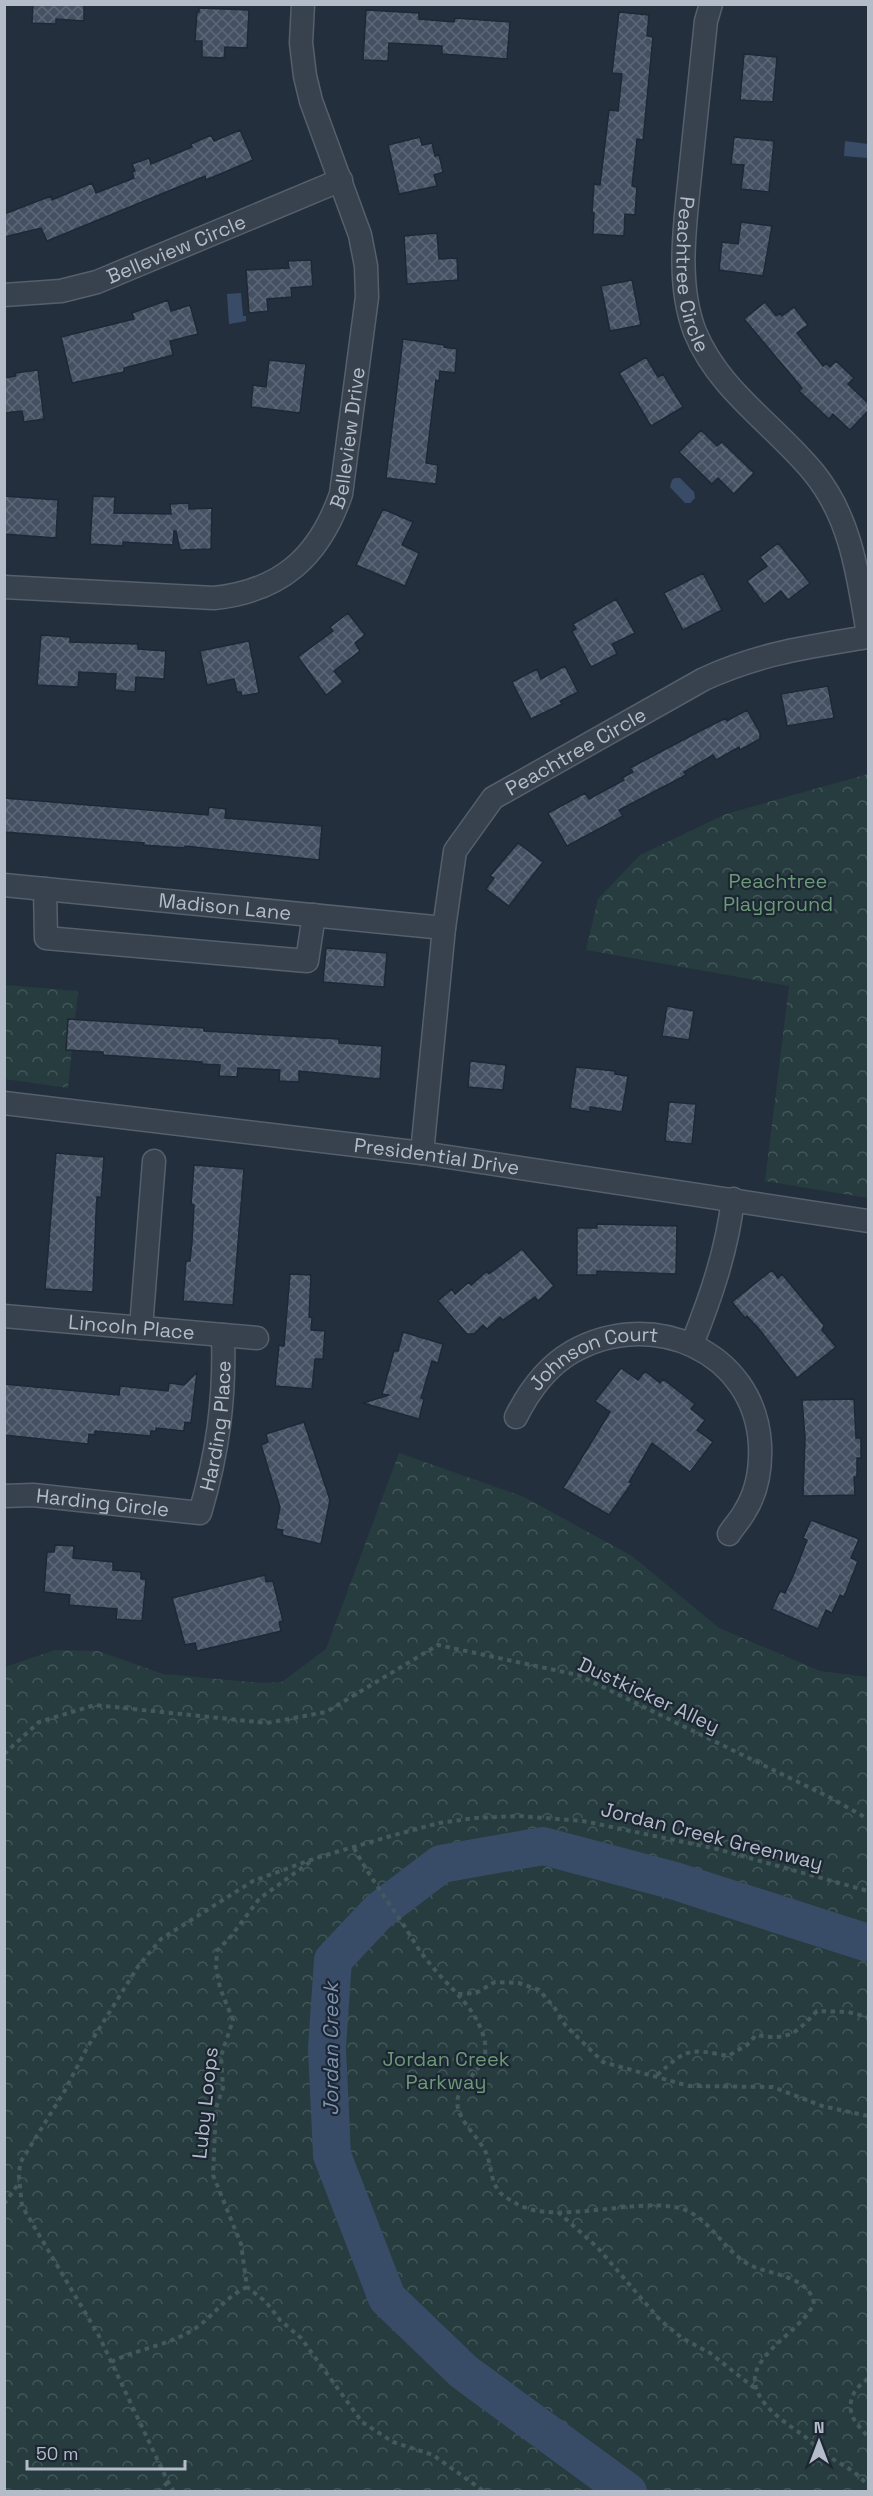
<svg xmlns="http://www.w3.org/2000/svg" width="873" height="2496" font-family="'Space Grotesk',sans-serif">
<style>
.park{fill:url(#park-crowns)}
.water{fill:#394c67}
.lines{fill:none;stroke-linecap:round;stroke-linejoin:round}
.river{stroke:#394c67;stroke-width:38}
.building{fill:url(#building-cross-hatch);stroke:#1f2835;stroke-width:1.5}
.minor-casing{stroke:#565f6c;stroke-width:25}
.path{stroke:#44595c;stroke-width:4;stroke-dasharray:4.5 4.5;stroke-linecap:butt}
.minor{stroke:#38414e;stroke-width:22}
.labels{text-anchor:middle;stroke-width:4.5;stroke-linejoin:round;paint-order:stroke}
.street-label{font-size:20px;fill:#b4bcc9;stroke:#1d2633}
.park-label{font-size:20px;fill:#6b9a76;stroke:#1d2633}
.water-label{font-size:21px;font-style:italic;fill:#7c92b1;stroke:#1d2633}
</style>
<defs>
<pattern id="park-crowns" width="20" height="18" patternUnits="userSpaceOnUse" patternTransform="scale(1.5)"><rect width="20" height="18" fill="#263c3f"/><path d="M2 6a3 3 0 1 1 6 0M12 15a3 3 0 1 1 6 0" fill="none" stroke="#435659"/></pattern>
<pattern id="building-cross-hatch" width="8" height="8" patternUnits="userSpaceOnUse" patternTransform="scale(1.5)"><rect width="8" height="8" fill="#455162"/><path d="M0 0l8 8M0 8l8-8" fill="none" stroke="#5d6877"/></pattern>
</defs>
<rect width="100%" height="100%" fill="#242f3e"/>
<!-- park -->
<path class="park" d="M868,774V1198L765,1181L789,986L586,950L598,899L640,855L726,814Z
M5,985L78,991L68,1088L5,1079Z
M399,1453L524,1497L632,1556L719,1628L820,1671L868,1677V2491H5V1667L55,1650L98,1651L163,1674L262,1683L282,1682L326,1649Z"/>
<!-- water -->
<path class="water" d="M845,141L868,144V158L844,156Z
M241,293L243,316H246V321L229,324L227,294Z
M675,478H680L694,492L695,498L690,503H685L670,487L672,480Z"/>
<g class="lines">
<!-- river -->
<path class="river" d="M628,2492L464,2372L387,2298L332,2155L327,2048L333,1960L379,1911L441,1864L543,1846L675,1881L868,1943"/>
</g>
<!-- building -->
<path class="building" d="M33,4H84V21L56,19V24L32,23Z
M199,8L249,10L247,48L225,47L224,58L202,57V41H195L197,12H199Z
M366,10L419,13V19L454,22L455,18L510,22L507,59L442,54V46L389,43L388,61L363,60Z
M619,12L649,15L647,36L653,37L643,140L637,139L632,186L637,187L635,215L625,214L624,236L593,234L594,213L592,212L594,184L600,185L609,110L618,111L622,74L612,73Z
M744,54L777,57L773,102L740,100Z
M240,130L253,160L206,180L205,176L47,241L41,228L4,237V214L51,196L52,200L92,183L96,193L134,178L132,172L135,171L132,164L149,158L151,164L192,147L191,144L211,135L214,141Z
M420,137L422,145L432,143L435,156L439,155L443,172L434,175L437,186L399,194L388,145Z
M734,137L774,141L769,192L741,189L744,165L731,164Z
M741,222L772,226L763,276L719,270L722,242L738,244Z
M437,233L439,259L457,258L458,280L407,284L404,236Z
M311,260L313,286L291,288L292,297L267,299L268,311L249,313L246,270L289,268L288,261Z
M632,280L641,325L610,331L601,286Z
M168,300L171,311L190,305L198,334L170,341L173,355L124,368V372L72,383L61,337L134,319L132,313Z
M765,302L776,316L780,313L782,316L794,307L808,325L797,333L823,366L826,363L830,367L836,361L854,378L848,384L868,403V411L850,430L833,414L829,419L799,391L802,388L744,319Z
M403,339L444,345V347L457,349L455,373L440,371L439,381L436,380L426,463L438,465L436,484L386,478Z
M646,357L658,377L663,374L683,407L651,426L619,373Z
M269,360L306,364L300,413L251,407L253,385L266,387Z
M38,370L44,419L24,422L22,411L4,413V378L16,376L15,373Z
M701,430L717,446L722,442L754,473L734,494L718,478L712,484L679,452Z
M4,496L58,500L56,538L4,534Z
M93,496L115,497L114,513L171,514L170,504L189,503V509L212,508L211,549L180,550L176,531H174L173,545L123,542V546L90,544Z
M383,509L413,522L402,545L419,553L405,586L356,565Z
M778,543L810,583L788,600L781,591L764,604L747,581L767,566L760,557Z
M703,573L722,610L683,630L664,593Z
M616,599L635,633L612,644L617,654L591,667L572,631L576,629L573,624Z
M348,613L365,635L355,643L360,651L334,671L343,682L326,695L298,657L333,631L330,627Z
M41,635L70,637V642L138,644V649L166,651L164,679L136,677L135,692L115,690L116,674L79,672L78,687L37,685Z
M249,641L259,693L242,696L241,692H237L234,679L207,685L200,651Z
M565,666L578,692L560,701L562,704L531,719L512,682L537,669L541,679Z
M828,686L834,718L787,726L781,694Z
M747,710L760,733V739L740,750L739,747L716,760L713,755L684,772L686,775L619,810L623,816L567,846L548,813L585,793L589,799L624,780L622,778L633,772L630,768L700,731L726,718L727,721Z
M4,798L208,815L209,807L226,809L225,818L322,826L319,860L185,846V848L143,845L144,843L4,832Z
M518,843L543,862L509,906L486,889L494,878L490,876Z
M326,948L387,953L384,987L323,982Z
M667,1006L694,1011L689,1040L662,1036Z
M68,1019L204,1028V1031L339,1039V1043L382,1046L380,1079L299,1071V1082L279,1081L280,1070L238,1068L237,1077L219,1076L220,1065L202,1064V1062L103,1055V1052L66,1050Z
M470,1061L506,1065L503,1090L468,1087Z
M576,1067L615,1071V1074L628,1076L622,1112L590,1107V1112L570,1108Z
M669,1102L696,1104L692,1144L665,1141Z
M56,1153L104,1157L101,1197H97L96,1214L93,1292L45,1289Z
M194,1165L244,1169L233,1305L183,1301L186,1261H190L192,1242L194,1205L191,1204Z
M597,1224L677,1226L676,1274L597,1271V1275H577V1228H597Z
M522,1249L554,1286L538,1301L535,1297L503,1320L500,1317L487,1329L483,1325L474,1334H467L438,1301L452,1289L455,1294L469,1282L471,1285L487,1271L489,1274Z
M772,1270L778,1278L782,1274L824,1325L822,1330L836,1347L797,1378L759,1329L747,1316L745,1318L732,1302Z
M290,1274L311,1275L309,1317L312,1318L311,1330L325,1331L323,1359H315L312,1389L275,1386L279,1345L284,1346Z
M403,1332L443,1344L438,1363L432,1361L421,1398L424,1399L419,1419L363,1403L389,1395L382,1394L394,1351H398Z
M621,1368L638,1380L645,1371L660,1383L663,1379L695,1404L691,1409L705,1420L697,1430L713,1442L690,1472L652,1443L629,1482L632,1483L609,1515L563,1488L610,1412L595,1401Z
M197,1372L191,1423L185,1422L184,1431L156,1428V1431H151L150,1436L95,1431V1435L89,1434L88,1444L4,1435V1384L119,1395L120,1386L168,1391L169,1383L184,1385Z
M854,1399L856,1438H861V1458H857V1477H854L855,1495L803,1496L805,1438L802,1400Z
M304,1422L330,1500L321,1544L282,1535L283,1530L276,1529L280,1507L261,1445L268,1442L266,1434Z
M811,1520L859,1539L851,1558L858,1561L844,1597L840,1595L832,1613L826,1610L818,1629L772,1609L780,1591L785,1593L793,1576L807,1540L803,1538Z
M55,1545L74,1546L73,1558L113,1562V1570L141,1572V1579H146L142,1621L116,1619L117,1609L69,1605L70,1595L44,1592L47,1552H54Z
M265,1575L266,1582L273,1581L283,1621L279,1622L281,1631L197,1651L195,1643L185,1645L172,1598Z"/>
<g class="lines">
<!-- minor casing -->
<g class="minor-casing">
<g id="minor">
<path id="s1" d="M711,4L706,21C701,69 696,117 691,165C686,219 675,280 695,332C719,391 775,425 814,473C852,520 858,577 868,634"/>
<path id="s2" d="M4,295L61,291L97,282L341,180"/>
<path id="s3" d="M4,587L214,598C281,591 319,557 341,494L367,297L366,266L360,235L311,101L305,76L301,43L303,4"/>
<path id="s4" d="M4,885L444,928"/>
<path d="M45,889L46,938L307,961L314,915"/>
<path id="s5" d="M4,1103L422,1153L868,1221"/>
<path id="s6" d="M422,1153L444,928L455,851L493,798L704,679C761,653 808,647 868,637"/>
<path id="s7" d="M4,1316L257,1338"/>
<path d="M141,1328L154,1161"/>
<path d="M692,1344C711,1297 727,1250 733,1199"/>
<path id="s8" d="M516,1417C529,1391 546,1367 572,1352C650,1307 755,1350 760,1445C761,1468 757,1492 745,1511C741,1519 734,1526 729,1534"/>
<path id="s9" d="M4,1496L33,1495L200,1513C218,1452 225,1399 223,1335"/>
</g>
</g>
<!-- path -->
<path class="path" d="M4,1754L39,1722L95,1705L267,1723L326,1712L438,1645L578,1675L831,1798L868,1819
M354,1848C368,1874 386,1899 403,1924C412,1938 420,1953 431,1965C450,1989 476,2007 484,2038C492,2068 465,2074 458,2097C453,2116 476,2134 484,2149C492,2162 489,2179 499,2191C503,2197 511,2200 517,2204C554,2225 630,2199 674,2207C709,2212 722,2252 752,2266C773,2275 810,2277 814,2304C801,2328 774,2341 759,2365C742,2394 781,2420 800,2433C809,2439 816,2448 825,2454C841,2465 856,2470 868,2486
M310,1862L259,1899L232,1935L217,1951L216,1967L220,1988L233,2020L221,2056L223,2088L216,2108L213,2175L241,2244L247,2287L266,2302L280,2320L301,2338L362,2422L393,2442L433,2455L485,2492
M458,1994L476,1993L495,1982L519,1983L539,1990L554,2007L566,2026L603,2062L689,2086L773,2087L822,2106L868,2116
M657,2075C687,2049 688,2048 728,2056L747,2045L756,2035C789,2041 795,2034 817,2011L848,2012L868,2017
M4,2204L19,2183
M558,2212L598,2248L660,2320L682,2338L710,2353L757,2390
M111,2362C137,2349 166,2346 191,2331C213,2318 222,2299 247,2287
M868,2379C853,2388 845,2405 855,2421C859,2427 864,2432 868,2437
M158,2492L168,2482
M174,2492L168,2482L99,2336L22,2206L19,2177L20,2163L64,2092L87,2048L139,1965L161,1939L253,1881L316,1858L391,1836L439,1823L475,1818L519,1816L583,1821L717,1849L868,1891"/>
<!-- minor -->
<use href="#minor" class="minor"/>
</g>
<g class="labels">
<!-- street labels -->
<g class="street-label">
<text dy="7" stroke="none"><textPath href="#s2" startOffset="180">Belleview Circle</textPath></text>
<text dy="7" stroke="none"><textPath href="#s1" startOffset="273">Peachtree Circle</textPath></text>
<text dy="7" stroke="none"><textPath href="#s3" startOffset="442">Belleview Drive</textPath></text>
<text dy="7" stroke="none"><textPath href="#s6" startOffset="464">Peachtree Circle</textPath></text>
<text dy="7" stroke="none"><textPath href="#s4" startOffset="222">Madison Lane</textPath></text>
<text dy="7" stroke="none"><textPath href="#s5" startOffset="436">Presidential Drive</textPath></text>
<text dy="7" stroke="none"><textPath href="#s7" startOffset="128">Lincoln Place</textPath></text>
<text dy="7" stroke="none"><textPath href="#s8" startOffset="105">Johnson Court</textPath></text>
<text dy="7" stroke="none"><textPath href="#s9" startOffset="286">Harding Place</textPath></text>
<text dy="7" stroke="none"><textPath href="#s9" startOffset="99">Harding Circle</textPath></text>
<text transform="translate(649 1695) rotate(25)" y="7">Dustkicker Alley</text>
<text transform="translate(712 1836) rotate(14)" y="7">Jordan Creek Greenway</text>
<text transform="translate(205 2103) rotate(-84)" y="7">Luby Loops</text>
</g>
<!-- park labels -->
<g class="park-label">
<text x="778" y="888">Peachtree<tspan x="778" dy="23">Playground</tspan></text>
<text x="446" y="2066">Jordan Creek<tspan x="446" dy="23">Parkway</tspan></text>
</g>
<!-- water labels -->
<g class="water-label">
<text transform="translate(331 2049) rotate(-90)" y="7">Jordan Creek</text>
</g>
</g>
<!-- border -->
<rect width="873" height="2496" fill="none" stroke="#b4bcc9" stroke-width="12"/>
<!-- north arrow -->
<g transform="translate(819 2442)" stroke="#1d2633" stroke-width="4.5" paint-order="stroke">
<path d="M0-4.5L10 22L0 15L-10 22Z" fill="#b4bcc9"/>
<text y="-9" font-size="16" font-weight="bold" text-anchor="middle" fill="#b4bcc9">N</text>
</g>
<!-- scale -->
<path d="M27 2460v9h158v-9" fill="none" stroke="#b4bcc9" stroke-width="3"/>
<text x="36" y="2460" font-size="18" fill="#b4bcc9" stroke="#1d2633" stroke-width="4.5" paint-order="stroke">50 m</text>
</svg>
